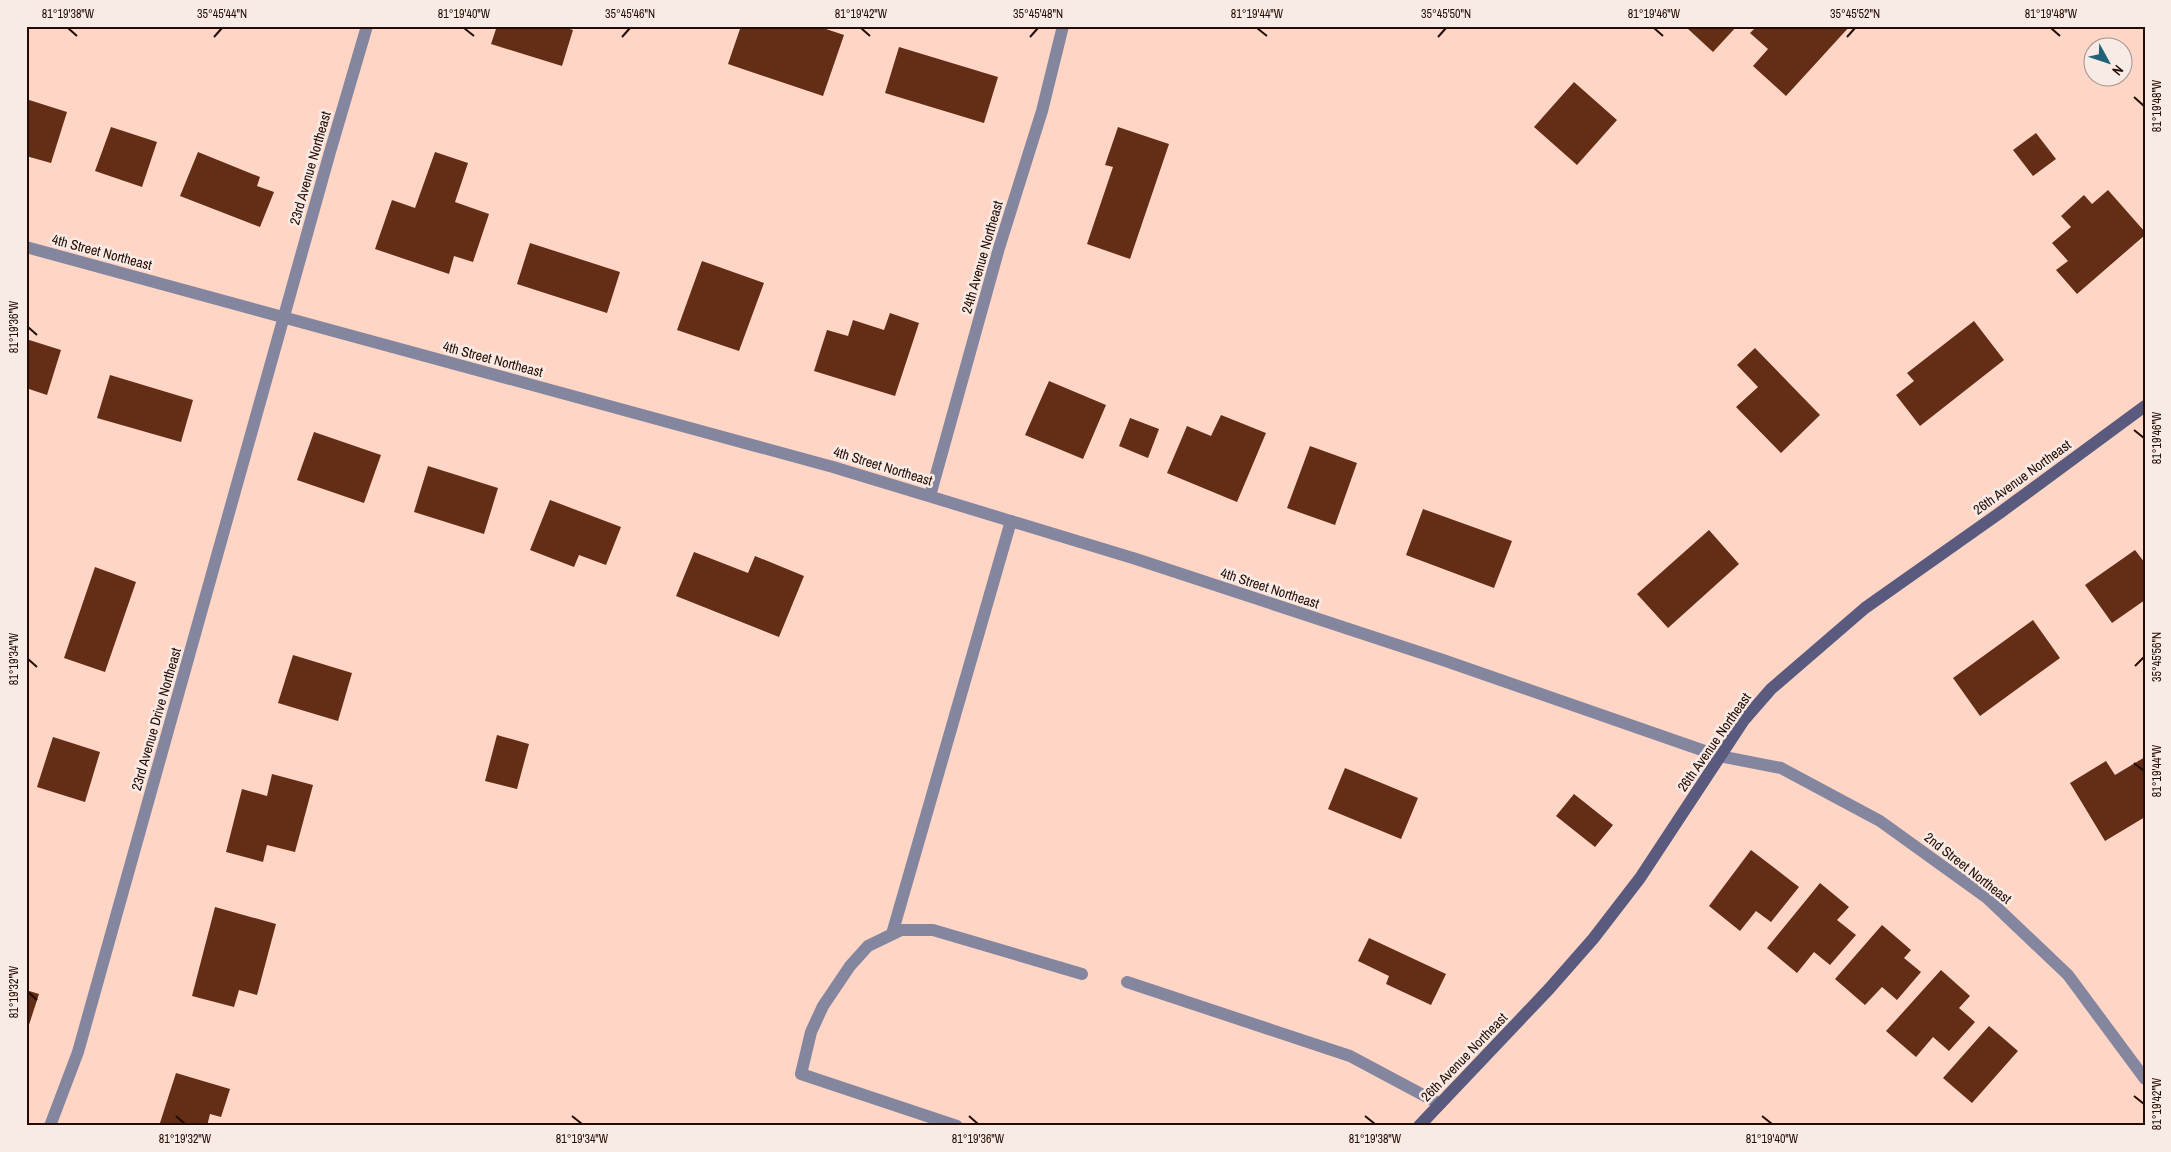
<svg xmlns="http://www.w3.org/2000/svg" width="2171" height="1152" font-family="'Archivo Narrow',sans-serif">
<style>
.building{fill:#632d16}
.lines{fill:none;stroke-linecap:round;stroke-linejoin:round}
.lane{stroke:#84859f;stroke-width:12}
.street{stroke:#84859f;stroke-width:12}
.secondary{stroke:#595a7e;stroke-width:12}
.ticks{fill:none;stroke:#230c04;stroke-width:2}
.labels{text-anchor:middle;stroke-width:5;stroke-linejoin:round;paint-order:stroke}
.street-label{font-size:14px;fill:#230c04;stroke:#f8eae4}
.neatline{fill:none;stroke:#230c04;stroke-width:2}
.ticks-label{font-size:12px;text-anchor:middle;fill:#230c04}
</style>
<rect width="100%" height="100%" fill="#ffd6c5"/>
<!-- building -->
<path class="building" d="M497,26H560L573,30L562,66L491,44Z
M741,26H817L844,35L823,96L728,64Z
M1689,26H1737L1713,52L1687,28Z
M1757,26H1850L1786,96L1753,66L1768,49L1750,33Z
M899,47L998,77L984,123L885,93Z
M1574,82L1617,120L1577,165L1534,127Z
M26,99L67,112L51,163L26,156Z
M111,127L157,142L142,187L95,171Z
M1118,127L1169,144L1130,259L1087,244L1113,167L1105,165Z
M2036,133L2056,159L2033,176L2013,150Z
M198,152L260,177L257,186L274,192L260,227L180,196Z
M435,152L468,163L455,202L489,214L473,262L454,256L449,274L375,249L392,200L415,208Z
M2108,190L2145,232V235L2077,294L2056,270L2068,261L2052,243L2071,227L2061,216L2084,195L2092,204Z
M530,243L620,272L607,313L517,284Z
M702,261L764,283L739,351L677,330Z
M890,313L919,323L895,396L814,371L827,330L848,336L853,320L884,330Z
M1974,321L2004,360L1920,426L1896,395L1914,381L1907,373Z
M26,339L61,350L47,395L26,388Z
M1755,348L1820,415L1781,453L1736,407L1758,387L1737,365Z
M110,375L193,400L181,442L97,418Z
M1049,381L1106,405L1083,459L1025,435Z
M1221,415L1266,433L1237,502L1167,473L1187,426L1211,436Z
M1130,418L1159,429L1148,458L1119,446Z
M314,432L381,455L364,503L297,480Z
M1310,446L1357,463L1335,525L1287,508Z
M428,466L498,488L484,534L414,512Z
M550,500L621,527L606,565L579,555L574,567L530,550Z
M1423,509L1512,541L1494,588L1406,555Z
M1709,530L1739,564L1668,628L1637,594Z
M2135,550L2145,563V600L2112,623L2085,585Z
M694,552L748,573L755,556L804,576L779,637L676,596Z
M95,567L136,582L105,672L64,658Z
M2033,620L2060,658L1980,716L1953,678Z
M293,655L352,673L338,721L278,703Z
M497,735L529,744L517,789L485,781Z
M53,737L100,752L85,802L37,787Z
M2145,757V817L2105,841L2070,783L2106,761L2115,775Z
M1345,768L1418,798L1401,839L1328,809Z
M272,774L313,785L295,852L267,845L263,862L226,852L242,789L267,796Z
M1574,794L1613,825L1595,847L1556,816Z
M1751,850L1799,887L1771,922L1756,911L1740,931L1709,906Z
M1820,883L1849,907L1837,920L1856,935L1830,965L1814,952L1797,973L1767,948Z
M215,907L276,924L257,995L239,990L234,1007L192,996Z
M1882,925L1911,950L1904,958L1921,972L1897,1000L1882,987L1865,1005L1835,979Z
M1369,938L1446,974L1431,1005L1386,984L1389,976L1358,961Z
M1941,970L1970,996L1959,1008L1975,1022L1949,1051L1933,1037L1916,1057L1886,1031Z
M26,990L39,994L27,1031H26Z
M1989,1026L2018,1051L1972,1103L1943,1078Z
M176,1073L230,1089L221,1117L210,1114L207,1126H159Z"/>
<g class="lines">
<!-- lane -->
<path class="lane" d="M892,934L1011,521
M1127,982L1350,1056L1440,1104
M957,1126L801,1074L811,1032L823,1006L850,966L868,946L901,930H933L1082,974"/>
<!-- street -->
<path class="street" d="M26,247L833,467L1136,559L1443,660L1719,756L1781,768L1880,821L1987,898L2068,975L2145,1079
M930,496L999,248L1042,111L1063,26
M50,1126L78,1052L330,152L367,26"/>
<!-- secondary -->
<path class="secondary" d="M1419,1126L1549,989L1593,939L1640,878L1744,720L1771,689L1865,608L2001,512L2145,406"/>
</g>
<!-- ticks -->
<path class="ticks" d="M68,28L77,36M464,28L474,36M861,28L870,36M1257,28L1267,36M1654,28L1663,36M2051,28L2060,36M214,37L222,28M622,37L630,28M1030,37L1038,28M1438,37L1446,28M1847,37L1855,28M2134,97L2144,106M28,327L37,335M2134,430L2144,438M28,659L37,667M2135,666L2144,657M2134,763L2144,771M28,992L37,1000M2134,1096L2144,1104M176,1116L185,1124M572,1116L582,1124M969,1116L978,1124M1365,1116L1375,1124M1762,1116L1772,1124"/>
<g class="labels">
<!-- street labels -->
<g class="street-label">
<text transform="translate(310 168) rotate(-74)" y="5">23rd Avenue Northeast</text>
<text transform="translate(102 252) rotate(15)" y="5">4th Street Northeast</text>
<text transform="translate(982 257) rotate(-74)" y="5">24th Avenue Northeast</text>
<text transform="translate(493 359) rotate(15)" y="5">4th Street Northeast</text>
<text transform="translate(883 466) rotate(17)" y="5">4th Street Northeast</text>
<text transform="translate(2022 477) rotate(-36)" y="5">26th Avenue Northeast</text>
<text transform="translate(1270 588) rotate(18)" y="5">4th Street Northeast</text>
<text transform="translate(156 719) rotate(-74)" y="5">23rd Avenue Drive Northeast</text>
<text transform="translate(1714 742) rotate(-55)" y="5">26th Avenue Northeast</text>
<text transform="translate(1968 868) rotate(38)" y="5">2nd Street Northeast</text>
<text transform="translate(1464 1057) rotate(-46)" y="5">26th Avenue Northeast</text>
</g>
</g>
<!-- border -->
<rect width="2171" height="1152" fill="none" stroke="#f8eae4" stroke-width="55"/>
<!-- north arrow -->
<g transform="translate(2108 62) rotate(130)"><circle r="24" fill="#f8eae4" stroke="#a3918a"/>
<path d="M0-4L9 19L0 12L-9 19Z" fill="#216276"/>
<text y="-8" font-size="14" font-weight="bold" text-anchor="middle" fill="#230c04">N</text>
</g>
<rect x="28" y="28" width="2116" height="1096" class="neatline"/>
<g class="ticks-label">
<text x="68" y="18">81°19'38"W</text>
<text x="222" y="18">35°45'44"N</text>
<text x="464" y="18">81°19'40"W</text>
<text x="630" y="18">35°45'46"N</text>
<text x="861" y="18">81°19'42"W</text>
<text x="1038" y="18">35°45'48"N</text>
<text x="1257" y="18">81°19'44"W</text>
<text x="1446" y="18">35°45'50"N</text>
<text x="1654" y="18">81°19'46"W</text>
<text x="1855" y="18">35°45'52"N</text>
<text x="2051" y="18">81°19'48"W</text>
<text transform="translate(2157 106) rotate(-90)" y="4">81°19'48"W</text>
<text transform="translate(14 327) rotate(-90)" y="4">81°19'36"W</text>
<text transform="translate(2157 438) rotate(-90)" y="4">81°19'46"W</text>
<text transform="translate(2157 657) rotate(-90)" y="4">35°45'56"N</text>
<text transform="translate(14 659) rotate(-90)" y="4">81°19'34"W</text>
<text transform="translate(2157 771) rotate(-90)" y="4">81°19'44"W</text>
<text transform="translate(14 992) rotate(-90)" y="4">81°19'32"W</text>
<text transform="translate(2157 1104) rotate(-90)" y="4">81°19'42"W</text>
<text x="185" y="1143">81°19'32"W</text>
<text x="582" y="1143">81°19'34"W</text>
<text x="978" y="1143">81°19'36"W</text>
<text x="1375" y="1143">81°19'38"W</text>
<text x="1772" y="1143">81°19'40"W</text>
</g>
</svg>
